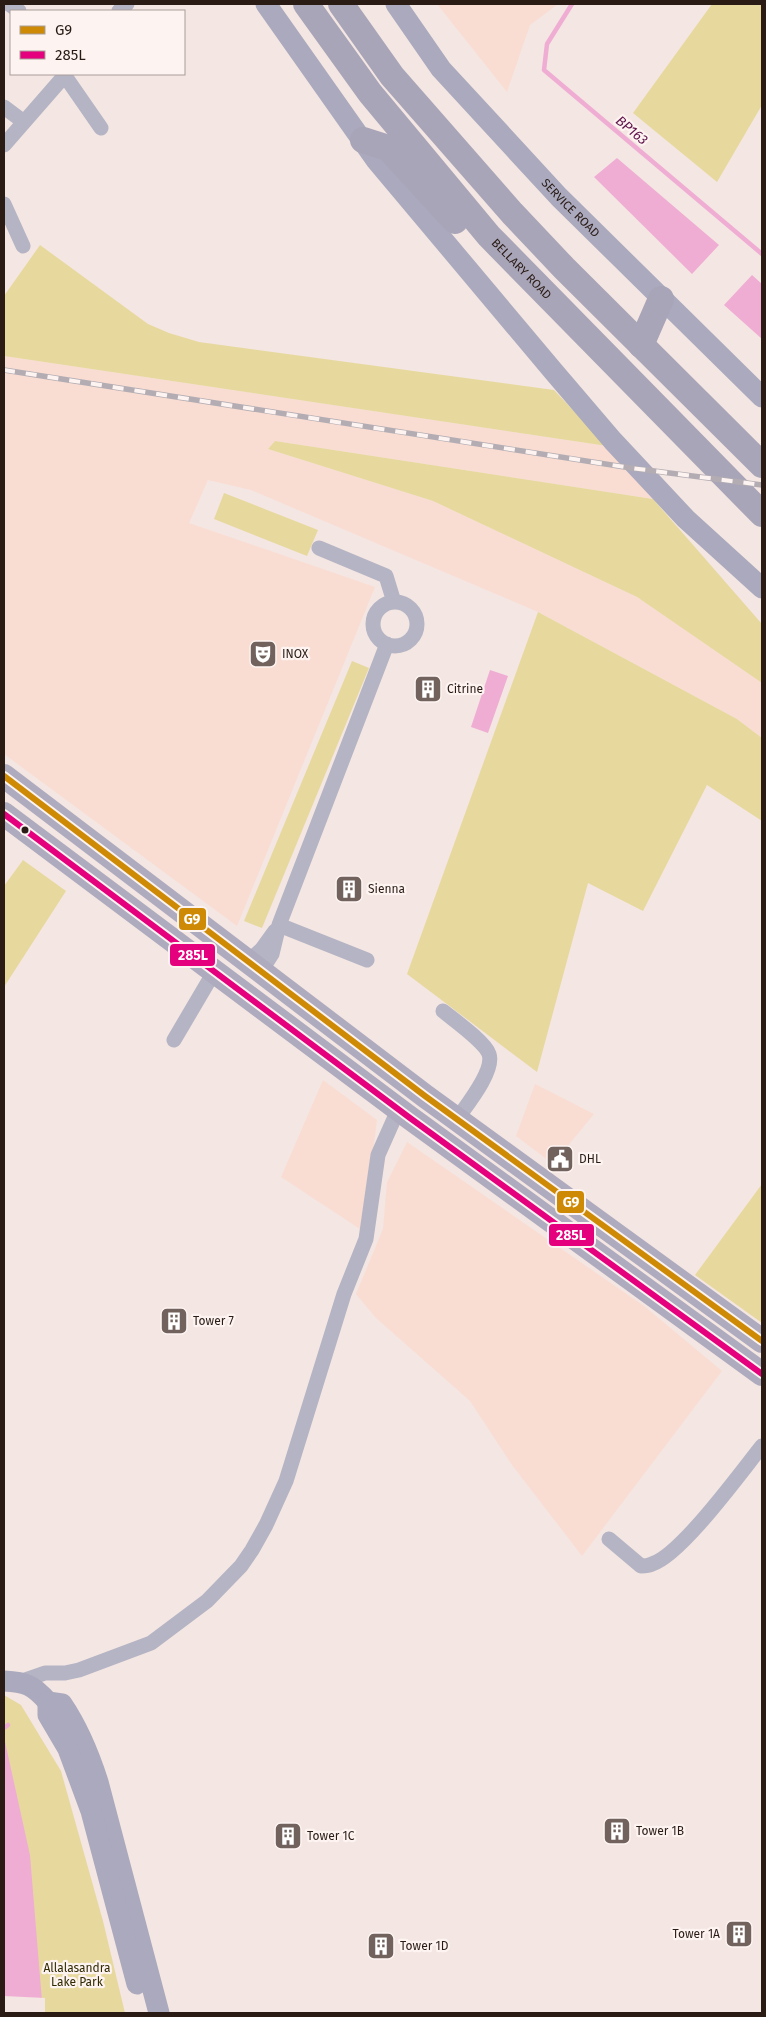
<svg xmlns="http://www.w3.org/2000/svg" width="766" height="2017" font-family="'Fira Sans',sans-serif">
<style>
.built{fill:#f9ddd3}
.green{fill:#e7d99e}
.water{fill:#efadd4}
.pier{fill:#f4e6e2}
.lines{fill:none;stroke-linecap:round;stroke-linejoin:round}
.stream{stroke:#efadd4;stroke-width:4.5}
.street{stroke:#b4b4c4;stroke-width:15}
.secondary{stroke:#aaa9bd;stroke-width:21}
.primary{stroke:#afabbe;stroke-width:24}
.highway{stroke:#a9a5b8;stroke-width:26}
.rail-casing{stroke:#b3adb3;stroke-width:5.5}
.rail{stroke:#fdf4f1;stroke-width:4;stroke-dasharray:11;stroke-linecap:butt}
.bus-1-casing{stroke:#fdf4f1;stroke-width:10}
.bus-2-casing{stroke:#fdf4f1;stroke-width:10}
.bus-1{stroke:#ce8a04;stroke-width:6}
.bus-2{stroke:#e5007d;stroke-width:6}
.bus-dot{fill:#2a1b15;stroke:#fdf4f1;stroke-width:2}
.labels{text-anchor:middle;stroke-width:4.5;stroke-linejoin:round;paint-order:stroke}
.street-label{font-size:12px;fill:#2a1b15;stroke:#fdf4f1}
.poi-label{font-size:12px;fill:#2a1b15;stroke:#fdf4f1;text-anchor:start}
.park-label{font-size:12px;fill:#312a00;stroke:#fdf4f1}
.water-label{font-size:14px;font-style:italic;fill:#5f124b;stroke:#fdf4f1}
.line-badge{stroke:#fdf4f1;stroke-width:2}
.badge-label{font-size:14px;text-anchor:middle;font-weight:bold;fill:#fff}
</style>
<rect width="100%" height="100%" fill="#f4e6e2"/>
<!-- built -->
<path class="built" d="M437,4H558L530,25L507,92Z
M4,356L607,446L653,499L275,441L268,449L433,501L637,597L762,683V738L737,719L538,612L251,490L208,480L189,523L375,587L237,926L4,754Z
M323,1080L377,1120L363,1231L281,1177Z
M535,1084L594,1114L553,1164L516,1136Z
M407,1142L644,1306L722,1371L582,1556L512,1465L470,1401L376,1318L356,1294L383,1229L387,1182Z"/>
<!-- green -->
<path class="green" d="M712,4H762V105L717,182L633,113Z
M40,245L148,324L169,333L199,342L554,390L607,446L4,356V296Z
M275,441L653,499L762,624V683L637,597L433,501L268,449Z
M224,493L318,530L307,556L214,519Z
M538,612L737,719L762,738V821L707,785L643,911L588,883L537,1072L407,974Z
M352,661L369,668L262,928L244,921Z
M23,860L66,891L4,987V886Z
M762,1184V1323L695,1275Z
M4,1695L21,1705L61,1771L103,1921L125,2013H4Z"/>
<!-- water -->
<path class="water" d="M617,158L719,245L692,274L594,177Z
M752,275L762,284V339L724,305Z
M490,670L508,676L488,733L471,727Z
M4,1737L30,1855L43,2013H4Z"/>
<!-- pier -->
<path class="pier" d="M4,1996L45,1998V2013L4,2012Z"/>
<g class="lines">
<!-- stream -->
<path class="stream" d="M572,4L547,44L544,70L762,254
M4,1728L8,1725"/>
<!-- street -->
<path class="street" d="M9,4L19,11
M119,11L127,4
M65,76L101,128
M4,107L24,122
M4,145L66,74
M4,204L23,246
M319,548L386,576L394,602
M373 624a22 22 0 1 1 44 0a22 22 0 1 1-44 0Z
M279,925L367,960
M248,962L262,949L275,931
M261,971L272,954L279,925L387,644
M443,1011C454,1020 485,1042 489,1054C495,1071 466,1106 457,1119
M174,1040L214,972
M609,1539L641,1566C644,1566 648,1566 652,1564C681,1555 741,1472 762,1446
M22,1681L45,1673H65L79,1670L151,1643L207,1601L241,1566L252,1550L266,1525L286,1481L344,1294L366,1239L378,1155L398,1110"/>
<!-- secondary -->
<g class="secondary">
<path d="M266,4L376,160L554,372L613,441L686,519L762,588"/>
<path id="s1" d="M396,4L441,69L559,197L762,397"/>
<path d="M4,1681C26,1682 33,1685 48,1702"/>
<path d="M48,1702L62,1704C79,1729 89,1754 98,1782L159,2013"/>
<path d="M48,1702V1715L68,1749L91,1811L137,1984"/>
</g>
<!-- primary -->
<path class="primary" d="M4,776L425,1096L762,1341
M4,814L410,1118L762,1374"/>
<!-- highway -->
<g class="highway">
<path id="s2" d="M306,4L370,93L489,236L762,514"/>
<path d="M341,4L392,76L512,213L564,268L762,465"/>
<path d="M363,140L388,148L455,221"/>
<path d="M641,345L661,299"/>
</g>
<!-- rail casing -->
<g class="rail-casing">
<path id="rail" d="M4,370L631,468L762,485"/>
</g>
<!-- rail -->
<use href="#rail" class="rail"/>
<!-- bus-1 casing -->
<g class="bus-1-casing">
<path id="bus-1" d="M4,776L425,1096L762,1341"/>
</g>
<!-- bus-2 casing -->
<g class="bus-2-casing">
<path id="bus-2" d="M4,814L410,1118L762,1374"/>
</g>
<!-- bus-1 -->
<use href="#bus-1" class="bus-1"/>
<!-- bus-2 -->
<use href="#bus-2" class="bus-2"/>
</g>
<!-- icons -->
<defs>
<g id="theatre-square" transform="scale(1.4375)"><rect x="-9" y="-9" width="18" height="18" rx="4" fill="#71625d" stroke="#fdf4f1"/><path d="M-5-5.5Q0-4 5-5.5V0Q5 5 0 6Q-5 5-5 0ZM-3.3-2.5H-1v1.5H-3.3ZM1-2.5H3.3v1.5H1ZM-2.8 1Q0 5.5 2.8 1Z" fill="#fff"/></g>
<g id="building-square" transform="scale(1.4375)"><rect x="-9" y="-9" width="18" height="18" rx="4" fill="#71625d" stroke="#fdf4f1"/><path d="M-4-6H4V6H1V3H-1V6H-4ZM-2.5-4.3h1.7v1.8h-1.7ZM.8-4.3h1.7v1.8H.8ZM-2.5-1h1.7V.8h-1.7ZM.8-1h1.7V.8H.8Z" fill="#fff"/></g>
<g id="civic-square" transform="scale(1.4375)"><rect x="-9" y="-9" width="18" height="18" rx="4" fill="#71625d" stroke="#fdf4f1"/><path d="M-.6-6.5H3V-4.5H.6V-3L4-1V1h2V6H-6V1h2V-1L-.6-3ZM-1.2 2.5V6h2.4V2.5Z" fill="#fff"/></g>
</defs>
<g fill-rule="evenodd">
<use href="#theatre-square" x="263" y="654"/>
<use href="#building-square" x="428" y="689"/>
<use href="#building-square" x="349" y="889"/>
<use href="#civic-square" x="560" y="1159"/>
<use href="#building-square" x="174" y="1321"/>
<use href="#building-square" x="617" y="1831"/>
<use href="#building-square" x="288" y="1836"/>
<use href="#building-square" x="739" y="1934"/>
<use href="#building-square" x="381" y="1946"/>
</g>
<!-- markers -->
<circle class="bus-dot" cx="25" cy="830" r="4.5"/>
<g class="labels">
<!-- street labels -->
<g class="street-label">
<text dy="4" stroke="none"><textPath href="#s1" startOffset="269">SERVICE ROAD</textPath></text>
<text dy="4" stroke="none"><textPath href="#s2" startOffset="342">BELLARY ROAD</textPath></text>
</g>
<!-- poi labels -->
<g class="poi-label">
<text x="282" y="658">INOX</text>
<text x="447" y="693">Citrine</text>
<text x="368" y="893">Sienna</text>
<text x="579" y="1163">DHL</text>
<text x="193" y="1325">Tower 7</text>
<text x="636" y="1835">Tower 1B</text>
<text x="307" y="1840">Tower 1C</text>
<text x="720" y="1938" text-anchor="end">Tower 1A</text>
<text x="400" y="1950">Tower 1D</text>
</g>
<!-- park labels -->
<g class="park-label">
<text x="77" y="1972">Allalasandra<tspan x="77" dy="14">Lake Park</tspan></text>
</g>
<!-- water labels -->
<g class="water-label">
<text transform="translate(632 130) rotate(40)" y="5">BP163</text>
</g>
</g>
<g class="line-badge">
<rect x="178" y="907" width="29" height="24" rx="5" fill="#ce8a04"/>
<rect x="169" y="943" width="47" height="24" rx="5" fill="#e5007d"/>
<rect x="556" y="1190" width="29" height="24" rx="5" fill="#ce8a04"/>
<rect x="548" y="1223" width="47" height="24" rx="5" fill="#e5007d"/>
</g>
<g class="badge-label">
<text x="192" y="924">G9</text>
<text x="193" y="960">285L</text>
<text x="571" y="1207">G9</text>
<text x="571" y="1240">285L</text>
</g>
<!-- border -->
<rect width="766" height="2017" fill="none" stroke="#2a1b15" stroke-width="10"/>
<!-- legend -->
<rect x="10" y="10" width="175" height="65" fill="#fdf4f1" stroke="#a99d99"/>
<rect x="20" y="26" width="25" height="8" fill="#ce8a04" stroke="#a99d99"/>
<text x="55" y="35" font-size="15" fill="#2a1b15">G9</text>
<rect x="20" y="51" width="25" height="8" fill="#e5007d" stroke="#a99d99"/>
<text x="55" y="60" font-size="15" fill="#2a1b15">285L</text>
</svg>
